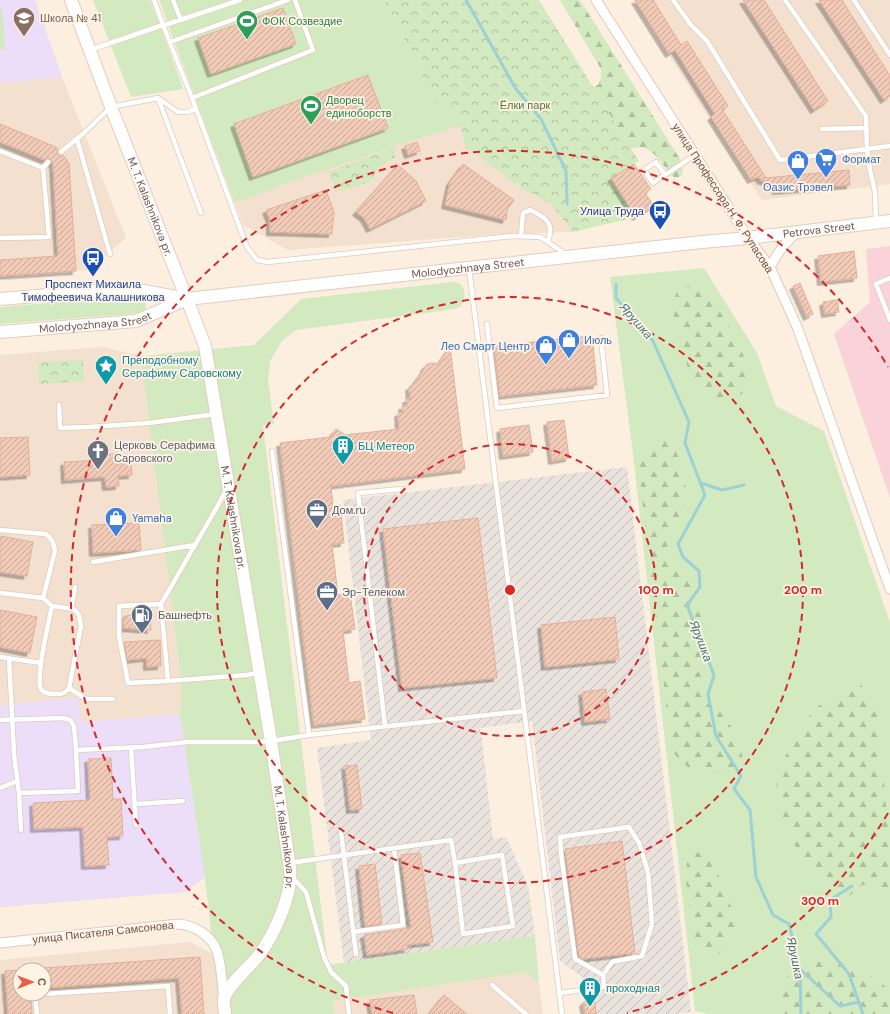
<svg xmlns="http://www.w3.org/2000/svg" width="890" height="1014" font-family="'DM Sans',sans-serif">
<style>
.residential{fill:#f3e0cf;fill-rule:evenodd}
.industrial{fill:url(#industrial-furrows)}
.education{fill:#ecddf8}
.medical{fill:#fad3da}
.grass{fill:#d3e9bf}
.forest{fill:url(#forest-firs)}
.park{fill:url(#park-crowns)}
.lines{fill:none;stroke-linecap:round;stroke-linejoin:round}
.stream{stroke:#9cd1d6;stroke-width:3}
.building{fill:url(#building-hatch);stroke:#e3b098;filter:url(#shadow)}
.lane-casing{stroke:#dfcbbc;stroke-width:6}
.street-casing{stroke:#dfcbbc;stroke-width:11}
.secondary-casing{stroke:#e6cdbc;stroke-width:14}
.lane{stroke:#fff;stroke-width:4.5}
.street{stroke:#fff;stroke-width:9}
.secondary{stroke:#fff;stroke-width:12}
.ring{fill:none;stroke:#d62828;stroke-width:2;stroke-dasharray:7 5}
.labels{text-anchor:middle;stroke-width:3.5;stroke-linejoin:round;paint-order:stroke}
.education-label{font-size:11px;fill:#785e54;stroke:#fff3e6;text-anchor:start}
.leisure-label{font-size:11px;fill:#27864d;stroke:#fff3e6;text-anchor:start}
.park-label{font-size:11px;fill:#547840;stroke:#fff3e6}
.shop-label{font-size:11px;fill:#366cbe;stroke:#fff3e6;text-anchor:start}
.street-label{font-size:11px;fill:#725448;stroke:#fff3e6}
.transit-label{font-size:11px;fill:#164399;stroke:#fff3e6;text-anchor:end}
.culture-label{font-size:11px;fill:#0d838f;stroke:#fff3e6;text-anchor:start}
.worship-label{font-size:11px;fill:#5b616d;stroke:#fff3e6;text-anchor:start}
.service-label{font-size:11px;fill:#4e5e75;stroke:#fff3e6;text-anchor:start}
.water-label{font-size:12px;font-style:italic;fill:#3f787f;stroke:#fff3e6}
.centre{fill:#d62828;stroke:#fff3e6;stroke-width:2}
.ring-label{font-size:12px;text-anchor:middle;font-weight:bold;fill:#d62828;stroke:#fff3e6;stroke-width:3.5;stroke-linejoin:round;paint-order:stroke}
</style>
<defs>
<pattern id="industrial-furrows" width="10" height="10" patternUnits="userSpaceOnUse"><rect width="10" height="10" fill="#eae2dc"/><path d="M-1 1l2-2M0 10L10 0M9 11l2-2" fill="none" stroke="#c2bab4"/></pattern>
<pattern id="forest-firs" width="22" height="20" patternUnits="userSpaceOnUse"><rect width="22" height="20" fill="#d3e9bf"/><path d="M5 1l3.5 6h-7zM16 11l3.5 6h-7z" fill="#b0bf9d"/></pattern>
<pattern id="park-crowns" width="20" height="18" patternUnits="userSpaceOnUse"><rect width="20" height="18" fill="#d3e9bf"/><path d="M2 6a3 3 0 1 1 6 0M12 15a3 3 0 1 1 6 0" fill="none" stroke="#b0bf9d"/></pattern>
<pattern id="building-hatch" width="6" height="6" patternUnits="userSpaceOnUse"><rect width="6" height="6" fill="#f1cbb8"/><path d="M-1 1l2-2M0 6l6-6M5 7l2-2" fill="none" stroke="#c8a798"/></pattern>
<filter id="shadow"><feDropShadow dx="-3.5" dy="3.5" stdDeviation="0" flood-color="#0004"/></filter>
</defs>
<rect width="100%" height="100%" fill="#fcefe0"/>
<!-- residential -->
<path class="residential" d="M0,0H35L62,77L126,238L88,270L0,277Z
M159,0H384L435,102L454,111L460,126L467,147L521,188L551,204L573,232L502,234L288,250L243,225Z
M633,0H890V184L762,200Z
M103,347L141,356L182,687L180,714L205,877L185,892L0,907V355Z
M190,942L214,955L220,1014H0V960ZM20,970H44V994H20Z
M526,972L539,983L543,1014H334L332,1001Z"/>
<!-- industrial -->
<path class="industrial" d="M627,467L691,1012L674,1014H596L595,1002L589,997L586,980L560,961L532,721L479,728L481,731L493,839L506,837L528,886L535,936L344,963L317,748L371,740L343,500Z"/>
<!-- education -->
<path class="education" d="M0,0H35L62,77L26,81L0,83Z
M79,698L81,722L180,714L205,877L185,892L0,907V705Z"/>
<!-- medical -->
<path class="medical" d="M890,246V498L834,334L870,302L866,249Z"/>
<!-- grass -->
<path class="grass" d="M93,0H150L164,36L183,89L131,97Z
M160,0H384L402,34L435,102L454,111L460,126C384,148 309,175 235,203L172,35Z
M0,9H2L5,49L0,50Z
M704,268L757,353L776,406L824,431L890,623V1014H709L695,1011L633,454L610,277Z
M453,282C456,282 460,283 462,286C465,291 466,301 461,306C460,307 458,308 456,309L296,330L282,341L270,361L268,380L274,424L263,425L328,965L535,936L539,983L526,972L332,1001L334,1014H220L205,877L180,714L182,687L141,356L254,345L301,299Z
M142,295C146,302 148,306 143,313L0,324V307Z"/>
<!-- forest -->
<path class="forest" d="M560,0H580L680,159C683,168 687,176 675,178C662,167 659,152 641,147L601,153L588,91L599,84L601,76V69Z
M690,286L714,302L735,336L744,357L747,376L745,391L733,401L718,402L704,397L690,375L682,347L675,325L673,308L675,297L678,288Z
M665,439L674,445L682,469L687,493L682,518L668,540L667,550L679,571L691,585L698,605L708,630L699,686L726,719L738,737L744,764L729,772L707,773L689,768L676,756L671,748L639,472L640,451Z
M858,683L866,689L878,706L882,738L881,764L884,779L886,807L890,812V896L870,885H862L846,899L832,892L809,869L781,822L776,780L788,750L814,709L836,695L847,686Z
M692,851L707,855L727,890L735,925L727,947L716,956L703,950L694,936L690,913L685,873L687,863Z
M824,960L851,963L882,983L890,992V1014H779V1009L783,990L787,977L807,962Z"/>
<!-- park -->
<path class="park" d="M384,0H539L639,161L611,178L636,217L573,232L551,204L521,188L466,147L460,126L454,111L435,102L402,34Z
M394,147L395,157L381,166L369,182L335,192V189L329,172Z
M83,360L84,381L39,384L38,362Z"/>
<g class="lines">
<!-- stream -->
<path class="stream" d="M466,0L516,89L541,119L566,171L567,204
M616,284V298L653,341L689,422L685,443L705,495L678,544L683,557L699,571L700,587L687,605L714,675L708,694L716,736L741,776L734,789L750,810L756,877L773,915L789,924L800,969L801,1014
M701,483L722,490L744,485
M852,886L830,900L831,917L816,934L849,974L863,1014
M800,969L840,1006L859,1002"/>
</g>
<!-- building -->
<path class="building" d="M635,0H653L681,45L687,41L728,106L722,109L766,178L849,170L850,185L776,191L775,184L768,182L769,183L760,180L761,179L757,177L751,180L711,117L715,114L675,50L669,54Z
M743,0H764L828,101L814,110Z
M819,0H842L890,76V96L884,100Z
M283,8L296,44L211,74L198,38Z
M368,75L388,128L253,177L234,124Z
M0,124L56,147L58,149L57,152L58,155L61,156L63,155L69,163L76,271L0,276V260L58,256L53,164L52,163L51,160L49,158L45,160L0,142Z
M417,142L420,151L408,155L405,146Z
M463,164L514,200L507,210L506,220L445,205L450,182Z
M634,164L651,189L645,193L654,206L636,217L611,178Z
M398,165L416,181L426,201L370,229L364,218L356,212Z
M326,190L334,212L332,234L270,232V220L266,210Z
M854,251L857,278L821,282L818,256Z
M800,283L813,314L807,317L793,286Z
M837,300L839,312L825,314L823,302Z
M592,336L597,385L500,396L494,346Z
M450,347L465,469L331,486L333,506L340,505L344,543L332,544L338,595L350,594L355,629L343,631L349,683L360,681L365,719L314,725L280,443L330,437L336,429L345,435L399,429L398,413L403,412L402,406H407L406,399H410L409,387L412,386L423,371L424,368L427,364L432,363L438,364Z
M564,420L569,458L552,461L547,422Z
M529,425L533,452L503,456L500,429Z
M28,437L30,475L0,477V438Z
M104,454H117V464L131,463L132,475L118,476L119,486L106,487L105,477L65,480L64,462L104,460Z
M478,518L497,678L402,688L383,529Z
M139,523L141,550L93,553L92,525Z
M0,536L33,542L27,576L0,572Z
M0,610L37,617L30,653L0,647Z
M133,614L150,616L151,630L123,628V617Z
M615,617L619,659L545,667L541,625Z
M160,640L161,666L147,667V658L127,660L124,642Z
M606,689L610,719L585,722L582,692Z
M111,758L113,799H121L123,836L107,837L109,865L85,866L83,827L34,829L33,803L90,800L88,759Z
M357,765L362,809L350,810L345,766Z
M622,841L635,953L583,959L579,957L565,849Z
M420,853L433,942L407,945L408,949L367,955L364,935L411,928L401,855Z
M375,864L382,924L365,926L359,866Z
M200,957L204,1014H182L179,978L44,988V968Z
M20,970V994H31L32,1014H8L5,971Z
M414,995L417,1014H372L370,1000Z
M444,995L467,1014H429Z
M589,997L595,1002L596,1014H585L583,1003Z"/>
<g class="lines">
<!-- lane casing -->
<g class="lane-casing">
<path id="lane" d="M154,0L163,25L192,98L313,50L295,0
M173,0L181,20
M673,0L691,25L707,41L780,160L867,149L870,170L875,192L876,223
M785,0L866,116L867,149L890,146
M854,0L890,55
M170,42L288,0
M90,50L163,25L168,24L240,0
M158,98L178,112H187L196,109
M192,98L247,247L257,260L268,262L513,236L540,237L548,242L565,254
M822,129L867,128
M77,139L110,254
M0,151L43,168
M61,152L85,132L111,107L158,98L201,213
M665,175L656,162L644,170L653,183L695,155
M521,236L523,213L530,210C539,214 551,220 550,231C550,235 549,238 548,242
M0,238L49,237L43,168L48,162
M469,268L562,1014
M890,278L876,284L890,320
M487,324L497,408L607,395L601,338
M59,405L60,428L89,427L149,423L216,414
M226,490L217,507L161,604L168,681L246,675L259,673
M0,530L46,534C52,539 54,543 55,551L43,598
M93,562L195,545
M0,593L43,598L52,606C49,621 35,679 41,689C44,694 51,694 55,694C62,694 65,694 69,688L81,626L79,615L74,609L52,606
M161,604L119,606V636L128,683L168,681
M71,609L75,587
M0,657L41,663
M9,658L14,754L19,793L21,830
M69,688L86,699H113
M0,720L63,718L70,720L74,726L76,750L143,747L188,742H258L271,741L309,735L272,451
M385,726L358,493L402,489
M309,735L524,711
M131,747L136,825
M0,788L17,781
M19,793L78,791L76,750
M135,804L183,801
M341,832L356,954
M289,863L451,840L455,863L463,934L513,926L502,855L455,863
M292,877L306,892L324,957L331,972L346,986L349,1014
M353,932L403,925L394,848
M492,985L526,1014
M560,993L604,987L603,975L612,962L642,956L652,924L648,872L639,843L629,827L560,837L561,853L575,959L603,975
M44,994L168,986L170,1014
M37,1014L35,995L43,994"/>
</g>
<!-- street casing -->
<g class="street-casing">
<path id="street" d="M596,0L748,238L770,267L798,329L890,589
M770,267C779,251 784,244 797,232
M0,943L178,924C194,925 211,935 217,951C222,966 222,985 224,1000"/>
</g>
<!-- secondary casing -->
<g class="secondary-casing">
<g id="secondary">
<path id="s1" d="M71,0L111,107L178,277L187,299L205,346L271,741L290,869C293,894 274,935 259,955C250,967 227,985 224,999C223,1003 225,1009 225,1014"/>
<path id="s2" d="M0,299L96,291L133,289L187,299L702,242L748,238L890,221"/>
<path id="s3" d="M0,332L136,321L187,299"/>
</g>
</g>
<!-- lane -->
<use href="#lane" class="lane"/>
<!-- street -->
<use href="#street" class="street"/>
<!-- secondary -->
<use href="#secondary" class="secondary"/>
</g>
<!-- distance rings -->
<g class="ring">
<circle cx="510" cy="590" r="146"/>
<circle cx="510" cy="590" r="293"/>
<path d="M888 813A439 439 0 0 1 627 1013M393 1013A439 439 0 1 1 888 367"/>
</g>
<!-- icons -->
<defs>
<g id="school-pin" transform="scale(1.15)"><path d="M0 17L-7.5 6A9.5 9.5 0 1 1 7.5 6Z" fill="#8d6e63" stroke="#fff3e6"/><path d="M0-5L7-2L0 1L-7-2ZM-4 1L0 2.5L4 1V4Q0 6-4 4Z" fill="#fff"/></g>
<g id="stadium-pin" transform="scale(1.15)"><path d="M0 17L-7.5 6A9.5 9.5 0 1 1 7.5 6Z" fill="#2e9e5b" stroke="#fff3e6"/><path d="M0-5a6.5 5 0 1 0 0 10a6.5 5 0 1 0 0-10ZM-3.5-1.8h7v3.6h-7Z" fill="#fff"/></g>
<g id="supermarket-pin" transform="scale(1.15)"><path d="M0 17L-7.5 6A9.5 9.5 0 1 1 7.5 6Z" fill="#3f7fe0" stroke="#fff3e6"/><path d="M-6-5.5h2.5l.6 2H6L4.5 2H-2.5L-4.4-4H-6ZM-1.5 3.2a1.3 1.3 0 1 0 .1 0ZM3 3.2a1.3 1.3 0 1 0 .1 0Z" fill="#fff"/></g>
<g id="shop-pin" transform="scale(1.15)"><path d="M0 17L-7.5 6A9.5 9.5 0 1 1 7.5 6Z" fill="#3f7fe0" stroke="#fff3e6"/><path d="M-5-2.5h2.3a2.7 3.5 0 0 1 5.4 0H5L5.5 6h-11ZM-1.5-2.5h3a1.5 2.3 0 0 0-3 0Z" fill="#fff"/></g>
<g id="bus-pin" transform="scale(1.15)"><path d="M0 17L-7.5 6A9.5 9.5 0 1 1 7.5 6Z" fill="#1a4fb4" stroke="#fff3e6"/><path d="M-5-6H5V4H4V6H2V4H-2V6H-4V4H-5ZM-3.5-4V0h7V-4ZM-3.5 1.2v1.5H-2V1.2ZM2 1.2v1.5H3.5V1.2Z" fill="#fff"/></g>
<g id="sight-pin" transform="scale(1.15)"><path d="M0 17L-7.5 6A9.5 9.5 0 1 1 7.5 6Z" fill="#0f9aa8" stroke="#fff3e6"/><path d="M0-6L1.8-2.2L6-1.7L2.9 1.2L3.7 5.4L0 3.3L-3.7 5.4L-2.9 1.2L-6-1.7L-1.8-2.2Z" fill="#fff"/></g>
<g id="building-pin" transform="scale(1.15)"><path d="M0 17L-7.5 6A9.5 9.5 0 1 1 7.5 6Z" fill="#0f9aa8" stroke="#fff3e6"/><path d="M-4-6H4V6H1V3H-1V6H-4ZM-2.5-4.3h1.7v1.8h-1.7ZM.8-4.3h1.7v1.8H.8ZM-2.5-1h1.7V.8h-1.7ZM.8-1h1.7V.8H.8Z" fill="#fff"/></g>
<g id="church-pin" transform="scale(1.15)"><path d="M0 17L-7.5 6A9.5 9.5 0 1 1 7.5 6Z" fill="#6b7280" stroke="#fff3e6"/><path d="M-1.2-6h2.4v3.5h3.3v2.4h-3.3V6h-2.4V-.1h-3.3v-2.4h3.3Z" fill="#fff"/></g>
<g id="office-pin" transform="scale(1.15)"><path d="M0 17L-7.5 6A9.5 9.5 0 1 1 7.5 6Z" fill="#5c6f8a" stroke="#fff3e6"/><path d="M-6-3h4V-5.5h4V-3h4V5H-6ZM-1-4.5V-3h2v-1.5ZM-6 0V1H6V0Z" fill="#fff"/></g>
<g id="fuel-pin" transform="scale(1.15)"><path d="M0 17L-7.5 6A9.5 9.5 0 1 1 7.5 6Z" fill="#5c6f8a" stroke="#fff3e6"/><path d="M-5.5-6h7V0h2V4h1.3V-2.5L3-4.5l.8-.8L6-3V5H2.5V1h-1V6h-7ZM-4.2-4.7v3.2H.2V-4.7Z" fill="#fff"/></g>
</defs>
<g fill-rule="evenodd">
<use href="#school-pin" x="24" y="18"/>
<use href="#stadium-pin" x="247" y="21"/>
<use href="#stadium-pin" x="311" y="106"/>
<use href="#supermarket-pin" x="826" y="159"/>
<use href="#shop-pin" x="798" y="161"/>
<use href="#bus-pin" x="660" y="211"/>
<use href="#bus-pin" x="93" y="258"/>
<use href="#shop-pin" x="569" y="340"/>
<use href="#shop-pin" x="546" y="346"/>
<use href="#sight-pin" x="106" y="366"/>
<use href="#building-pin" x="343" y="446"/>
<use href="#church-pin" x="98" y="451"/>
<use href="#office-pin" x="317" y="510"/>
<use href="#shop-pin" x="116" y="518"/>
<use href="#office-pin" x="327" y="592"/>
<use href="#fuel-pin" x="142" y="615"/>
<use href="#building-pin" x="590" y="988"/>
</g>
<g class="labels">
<!-- education labels -->
<g class="education-label">
<text x="40" y="22">Школа № 41</text>
</g>
<!-- leisure labels -->
<g class="leisure-label">
<text x="262" y="25">ФОК Созвездие</text>
<text x="326" y="104">Дворец<tspan x="326" dy="13">единоборств</tspan></text>
</g>
<!-- park labels -->
<g class="park-label">
<text x="525" y="109">Ёлки парк</text>
</g>
<!-- shop labels -->
<g class="shop-label">
<text x="842" y="163">Формат</text>
<text x="798" y="191" text-anchor="middle">Оазис Трэвел</text>
<text x="584" y="344">Июль</text>
<text x="530" y="350" text-anchor="end">Лео Смарт Центр</text>
<text x="132" y="522">Yamaha</text>
</g>
<!-- street labels -->
<g class="street-label">
<text transform="translate(723 198) rotate(57)" y="4">улица Профессора Н. Ф. Рупасова</text>
<text dy="4" stroke="none"><textPath href="#s1" startOffset="221">M. T. Kalashnikova pr.</textPath></text>
<text dy="4" stroke="none"><textPath href="#s2" startOffset="824">Petrova Street</textPath></text>
<text dy="4" stroke="none"><textPath href="#s2" startOffset="471">Molodyozhnaya Street</textPath></text>
<text dy="4" stroke="none"><textPath href="#s3" startOffset="96">Molodyozhnaya Street</textPath></text>
<text dy="4" stroke="none"><textPath href="#s1" startOffset="545">M. T. Kalashnikova pr.</textPath></text>
<text dy="4" stroke="none"><textPath href="#s1" startOffset="869">M. T. Kalashnikova pr.</textPath></text>
<text transform="translate(103 932) rotate(-6)" y="4">улица Писателя Самсонова</text>
</g>
<!-- transit labels -->
<g class="transit-label">
<text x="644" y="215">Улица Труда</text>
<text x="93" y="288" text-anchor="middle">Проспект Михаила<tspan x="93" dy="13">Тимофеевича Калашникова</tspan></text>
</g>
<!-- culture labels -->
<g class="culture-label">
<text x="122" y="364">Преподобному<tspan x="122" dy="13">Серафиму Саровскому</tspan></text>
<text x="358" y="450">БЦ Метеор</text>
<text x="606" y="992">проходная</text>
</g>
<!-- worship labels -->
<g class="worship-label">
<text x="114" y="449">Церковь Серафима<tspan x="114" dy="13">Саровского</tspan></text>
</g>
<!-- service labels -->
<g class="service-label">
<text x="332" y="514">Дом.ru</text>
<text x="342" y="596">Эр-Телеком</text>
<text x="158" y="619">Башнефть</text>
</g>
<!-- water labels -->
<g class="water-label">
<text transform="translate(636 321) rotate(49)" y="4">Ярушка</text>
<text transform="translate(701 641) rotate(69)" y="4">Ярушка</text>
<text transform="translate(795 958) rotate(79)" y="4">Ярушка</text>
</g>
</g>
<circle cx="510" cy="590" r="6" class="centre"/>
<g class="ring-label">
<text x="656" y="594">100 m</text>
<text x="803" y="594">200 m</text>
<text x="820" y="905">300 m</text>
</g>
<!-- north arrow -->
<g transform="translate(32 982) rotate(89)"><circle r="19" fill="#fff3e6" stroke="#c7b3a7"/>
<path d="M0-3L7 15L0 10L-7 15Z" fill="#e55e45"/>
<text y="-6" font-size="11" font-weight="bold" text-anchor="middle" fill="#725448">С</text>
</g>
</svg>
